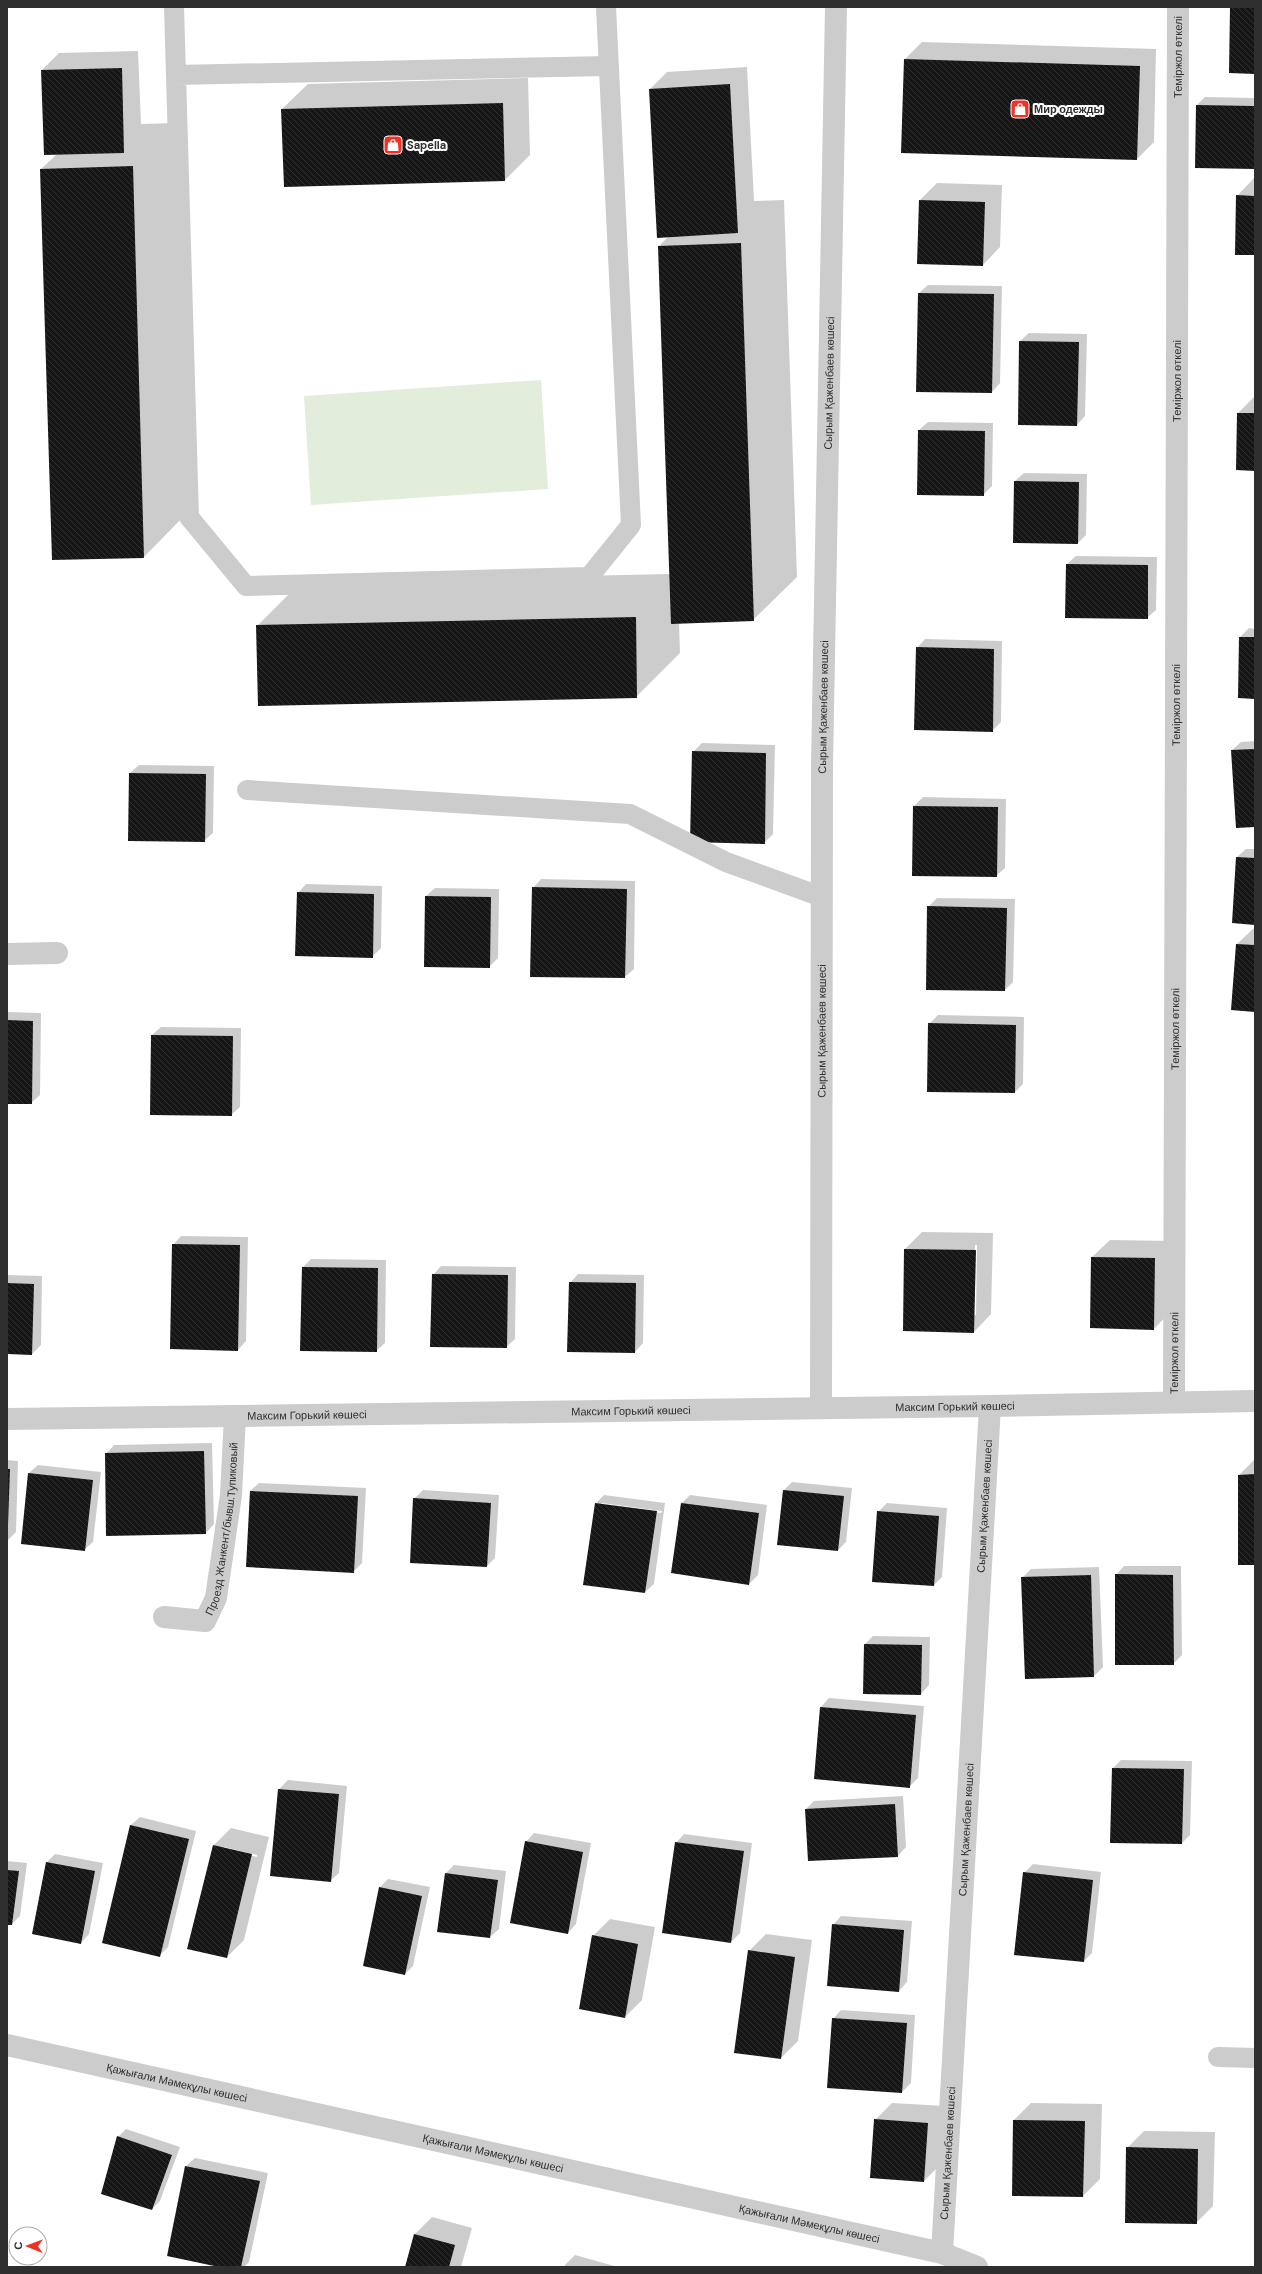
<svg xmlns="http://www.w3.org/2000/svg" width="1262" height="2274" font-family="'DM Sans',sans-serif">
<style>
.pitch{fill:#e3eddc}
.shadow{fill:#0003;fill-rule:evenodd}
.building{fill:url(#building-back-hatch)}
.lines{fill:none;stroke-linecap:round;stroke-linejoin:round}
.service{stroke:#ccc;stroke-width:20}
.minor{stroke:#ccc;stroke-width:22}
.labels{text-anchor:middle;stroke-width:4;stroke-linejoin:round;paint-order:stroke}
.street-label{font-size:11px;fill:#2f2f2f;stroke:#fff}
.poi-label{font-size:11px;font-weight:bold;fill:#2f2f2f;stroke:#fff;text-anchor:start}
</style>
<defs>
<pattern id="building-back-hatch" width="6" height="6" patternUnits="userSpaceOnUse"><rect width="6" height="6" fill="#161616"/><path d="M-1 5l2 2M0 0l6 6M5-1l2 2" fill="none" stroke="#303030"/></pattern>
</defs>
<rect width="100%" height="100%" fill="#fff"/>
<!-- pitch -->
<path class="pitch" d="M541,380L548,489L311,505L304,396Z"/>
<!-- shadow -->
<path class="shadow" d="M922,42L1156,49L1154,142L1137,159L905,59Z
M138,51L141,124L176,123L187,513L144,557L41,169L57,154L42,70L59,53Z
M747,67L754,201L784,200L797,577L753,620L679,623L680,653L636,697L257,626L301,582L670,574L659,246L669,236L650,89L667,72Z
M528,78L530,155L505,180L285,186L282,109L308,84Z
M1205,97L1255,98V168L1197,105Z
M1254,178H1255V254L1237,196Z
M937,183L1002,185L1000,247L983,265L920,200Z
M928,285L1002,286L1000,383L992,392L919,293Z
M1029,333L1087,334L1085,416L1077,425L1020,341Z
M1255,396V470L1238,413Z
M928,422L993,423L992,486L983,495L919,430Z
M1024,473L1087,474L1086,535L1078,543L1015,481Z
M1076,556L1157,557L1156,610L1147,618L1067,564Z
M1249,628L1255,629V698H1239L1240,637Z
M925,639L1002,641L1001,722L992,731L917,648Z
M1255,741V826L1232,750L1241,742Z
M702,743L775,745L773,834L764,843L693,752Z
M139,765L214,766L213,833L204,841L130,773Z
M923,797L1006,799L1005,868L996,876L913,875L914,806Z
M1246,849H1255V924L1237,857Z
M541,879L635,881L634,969L625,977L533,888Z
M306,884L382,886L381,948L373,956L298,893Z
M435,888L499,889L498,958L489,967L426,896Z
M937,898L1015,899L1013,982L1005,990L928,907Z
M1255,927V1011L1233,1009L1237,944Z
M7,1012L41,1013L40,1095L31,1103H7Z
M938,1015L1024,1017L1023,1084L1015,1092L929,1024Z
M161,1027L241,1028L240,1107L231,1115L152,1035Z
M922,1232L993,1233L991,1314L974,1332L905,1249ZM975,1245H977L976,1315H974Z
M181,1236L248,1237L246,1341L238,1350L173,1245Z
M1110,1240L1172,1241L1171,1311L1154,1329L1092,1257Z
M311,1259L386,1260L385,1343L376,1351L303,1267Z
M441,1266L516,1267L515,1339L506,1347L433,1275Z
M578,1274L644,1275L643,1343L635,1352L570,1283Z
M7,1275L42,1276L41,1345L32,1354L7,1353Z
M212,1443L214,1524L206,1533L106,1454L114,1445Z
M1255,1459V1564H1239V1475Z
M7,1460L18,1461L16,1532L7,1541Z
M38,1465L101,1472L93,1542L84,1550L29,1473Z
M792,1482L852,1488L846,1542L838,1550L784,1490Z
M259,1483L366,1488L362,1563L353,1572L250,1491Z
M423,1490L499,1495L495,1558L487,1566L414,1499Z
M604,1495L665,1503L654,1584L645,1592L596,1503ZM601,1503L662,1511L661,1513L601,1505Z
M690,1495L767,1505L758,1575L749,1584L682,1503Z
M887,1503L947,1508L942,1577L934,1585L878,1512Z
M1124,1566H1181L1182,1655L1173,1664L1116,1575Z
M1099,1567L1103,1667L1094,1676L1026,1678L1022,1578L1031,1569Z
M873,1636L930,1637L929,1685L921,1694L865,1644Z
M829,1698L924,1706L918,1778L910,1786L815,1778L821,1707Z
M1121,1760L1192,1761L1190,1835L1182,1843L1113,1768Z
M288,1780L347,1786L339,1873L330,1881L271,1875L279,1789Z
M903,1796L906,1847L898,1856L806,1809L814,1801Z
M140,1817L196,1831L168,1947L159,1956L103,1942L131,1825Z
M231,1828L269,1837L244,1940L227,1957L214,1845ZM224,1847L257,1855V1857L224,1849Z
M534,1833L591,1843L576,1924L568,1933L526,1842Z
M684,1834L752,1843L740,1933L731,1942L676,1843Z
M55,1854L103,1863L89,1934L81,1943L33,1934L47,1862Z
M7,1861L27,1863L20,1916L12,1924H7Z
M1033,1864L1101,1872L1092,1953L1084,1961L1024,1873Z
M454,1865L506,1871L499,1929L490,1937L438,1931L446,1873Z
M388,1879L430,1887L413,1966L405,1974L364,1965L380,1887Z
M841,1916L912,1921L907,1982L899,1991L833,1925Z
M610,1919L655,1927L642,2000L625,2017L593,1936Z
M766,1934L812,1940L798,2041L781,2058L749,1951Z
M841,2010L915,2015L911,2083L902,2092L833,2019Z
M892,2103L945,2106L941,2164L924,2181L875,2120Z
M1031,2103L1102,2104L1100,2179L1083,2196L1014,2120Z
M126,2129L180,2147L160,2201L152,2209L118,2137Z
M1144,2131L1215,2132L1213,2206L1196,2223L1127,2148Z
M195,2158L268,2173L249,2262L244,2267H224L168,2255L186,2166Z
M432,2217L472,2228L461,2267H406L415,2234Z
M575,2255L618,2267H563Z"/>
<!-- building -->
<path class="building" d="M1230,7H1255V74L1229,73Z
M904,59L1140,66L1137,160L901,153Z
M122,68L124,153L44,155L41,70Z
M730,84L738,233L657,238L649,89Z
M503,103L505,181L284,187L281,109Z
M1196,105L1255,106V169L1195,168Z
M133,166L144,558L52,560L40,169Z
M1236,195L1255,196V255H1235Z
M919,200L985,202L983,266L917,264Z
M741,243L754,621L671,624L658,246Z
M918,293L994,294L992,393L916,392Z
M1019,341L1079,342L1077,426L1018,425Z
M1237,413H1255V471L1236,470Z
M918,430L985,431L984,496L917,495Z
M1014,481L1079,482L1078,544L1013,543Z
M1066,564L1148,565V619L1065,618Z
M636,617L637,698L258,706L256,625Z
M1239,637H1255V699L1238,698Z
M916,647L994,649L993,732L914,730Z
M1255,749V827L1236,828L1231,750Z
M692,751L766,753L765,844L690,842Z
M129,773L206,774L205,842L128,841Z
M913,806L998,807L997,877L912,876Z
M1236,857L1255,858V925L1232,923Z
M532,887L627,889L625,978L530,977Z
M297,892L374,894L373,958L295,956Z
M425,896L491,897L490,968L424,967Z
M927,906L1007,908L1005,991L926,990Z
M1236,944L1255,945V1012L1231,1010Z
M7,1020L33,1021L32,1104H7Z
M928,1023L1016,1025L1015,1093L927,1092Z
M151,1035L233,1036L232,1116L150,1115Z
M172,1244L240,1245L238,1351L170,1349Z
M904,1249L976,1250L974,1333L903,1331Z
M1091,1257L1155,1258L1154,1330L1090,1328Z
M302,1267L378,1268L377,1352L300,1351Z
M432,1274L508,1275L507,1348L430,1347Z
M569,1282L636,1283L635,1353L567,1352Z
M7,1283L34,1284L32,1355L7,1354Z
M204,1451L206,1534L106,1536L105,1453Z
M7,1469H10L8,1525H7Z
M28,1473L93,1480L85,1551L21,1544Z
M1255,1474V1565H1238V1475Z
M783,1490L844,1496L838,1551L777,1545Z
M250,1491L358,1496L354,1573L246,1567Z
M413,1498L491,1503L487,1567L410,1563Z
M595,1503L657,1511L645,1593L583,1585Z
M681,1503L759,1513L749,1585L671,1573Z
M877,1511L939,1516L934,1586L872,1582Z
M1115,1574L1173,1575L1174,1665H1115Z
M1091,1575L1094,1677L1025,1679L1021,1577Z
M864,1644L922,1645L921,1695L863,1694Z
M820,1707L916,1715L910,1788L814,1779Z
M1112,1768L1184,1769L1182,1844L1110,1843Z
M278,1789L339,1794L331,1882L270,1876Z
M895,1804L898,1857L808,1861L805,1809Z
M130,1825L189,1839L160,1957L102,1943Z
M525,1841L583,1852L568,1934L510,1923Z
M675,1842L744,1851L731,1943L662,1933Z
M213,1845L252,1854L227,1958L187,1949Z
M46,1862L95,1871L81,1944L32,1934Z
M7,1870L19,1871L12,1925H7Z
M1023,1872L1093,1880L1084,1962L1014,1955Z
M445,1873L498,1880L490,1938L437,1932Z
M379,1887L422,1896L405,1975L363,1966Z
M832,1924L904,1930L899,1992L827,1986Z
M592,1935L638,1944L625,2018L579,2009Z
M748,1950L795,1957L781,2059L734,2053Z
M832,2018L907,2023L902,2093L827,2088Z
M874,2119L928,2123L924,2182L870,2178Z
M1013,2120L1085,2121L1083,2197L1012,2196Z
M117,2136L172,2155L152,2210L101,2194Z
M1126,2147L1198,2149L1197,2224L1125,2223Z
M185,2166L260,2181L241,2267H219L167,2256Z
M414,2234L455,2245L449,2267H405Z"/>
<g class="lines">
<!-- service -->
<path class="service" d="M174,7L189,517L246,586L589,577L631,525L606,7
M176,75L609,66
M247,790L630,814L726,862L822,897
M1218,2057L1255,2058"/>
<!-- minor -->
<g class="minor">
<path d="M7,954L57,953"/>
<path id="s1" d="M1174,1402L1178,7"/>
<path id="s2" d="M821,1408L822,765L836,7"/>
<path id="s3" d="M7,1419L990,1406L1255,1401"/>
<path id="s4" d="M164,1617L205,1621L216,1598L231,1495L235,1416"/>
<path id="s5" d="M7,2045L942,2253L977,2267"/>
<path id="s6" d="M942,2253L990,1406"/>
</g>
</g>
<!-- icons -->
<defs>
<g id="shop-square" transform="scale(1)"><rect x="-9" y="-9" width="18" height="18" rx="4" fill="#f03126" stroke="#fff"/><path d="M-5-2.5h2.3a2.7 3.5 0 0 1 5.4 0H5L5.5 6h-11ZM-1.5-2.5h3a1.5 2.3 0 0 0-3 0Z" fill="#fff"/></g>
</defs>
<g fill-rule="evenodd">
<use href="#shop-square" x="1020" y="109"/>
<use href="#shop-square" x="393" y="145"/>
</g>
<g class="labels">
<!-- street labels -->
<g class="street-label">
<text dy="4" stroke="none"><textPath href="#s1" startOffset="1345">Теміржол өткелі</textPath></text>
<text dy="4" stroke="none"><textPath href="#s1" startOffset="1021">Теміржол өткелі</textPath></text>
<text dy="4" stroke="none"><textPath href="#s2" startOffset="1025">Сырым Қаженбаев көшесі</textPath></text>
<text dy="4" stroke="none"><textPath href="#s1" startOffset="697">Теміржол өткелі</textPath></text>
<text dy="4" stroke="none"><textPath href="#s2" startOffset="701">Сырым Қаженбаев көшесі</textPath></text>
<text dy="4" stroke="none"><textPath href="#s1" startOffset="373">Теміржол өткелі</textPath></text>
<text dy="4" stroke="none"><textPath href="#s2" startOffset="377">Сырым Қаженбаев көшесі</textPath></text>
<text dy="4" stroke="none"><textPath href="#s1" startOffset="49">Теміржол өткелі</textPath></text>
<text dy="4" stroke="none"><textPath href="#s3" startOffset="948">Максим Горький көшесі</textPath></text>
<text dy="4" stroke="none"><textPath href="#s3" startOffset="624">Максим Горький көшесі</textPath></text>
<text dy="4" stroke="none"><textPath href="#s3" startOffset="300">Максим Горький көшесі</textPath></text>
<text dy="4" stroke="none"><textPath href="#s6" startOffset="748">Сырым Қаженбаев көшесі</textPath></text>
<text dy="4" stroke="none"><textPath href="#s4" startOffset="136">Проезд Жанкент/бывш.Тупиковый</textPath></text>
<text dy="4" stroke="none"><textPath href="#s6" startOffset="424">Сырым Қаженбаев көшесі</textPath></text>
<text dy="4" stroke="none"><textPath href="#s5" startOffset="174">Қажығали Мәмекұлы көшесі</textPath></text>
<text dy="4" stroke="none"><textPath href="#s5" startOffset="498">Қажығали Мәмекұлы көшесі</textPath></text>
<text dy="4" stroke="none"><textPath href="#s6" startOffset="100">Сырым Қаженбаев көшесі</textPath></text>
<text dy="4" stroke="none"><textPath href="#s5" startOffset="822">Қажығали Мәмекұлы көшесі</textPath></text>
</g>
<!-- poi labels -->
<g class="poi-label">
<text x="1034" y="113">Мир одежды</text>
<text x="407" y="149">Sapella</text>
</g>
</g>
<!-- border -->
<rect width="1262" height="2274" fill="none" stroke="#2f2f2f" stroke-width="16"/>
<!-- north arrow -->
<g transform="translate(28 2246) rotate(271)"><circle r="19" fill="#ffffff" stroke="#acacac"/>
<path d="M0-3L7 15L0 10L-7 15Z" fill="#f03126"/>
<text y="-6" font-size="11" font-weight="bold" text-anchor="middle" fill="#2f2f2f">С</text>
</g>
</svg>
